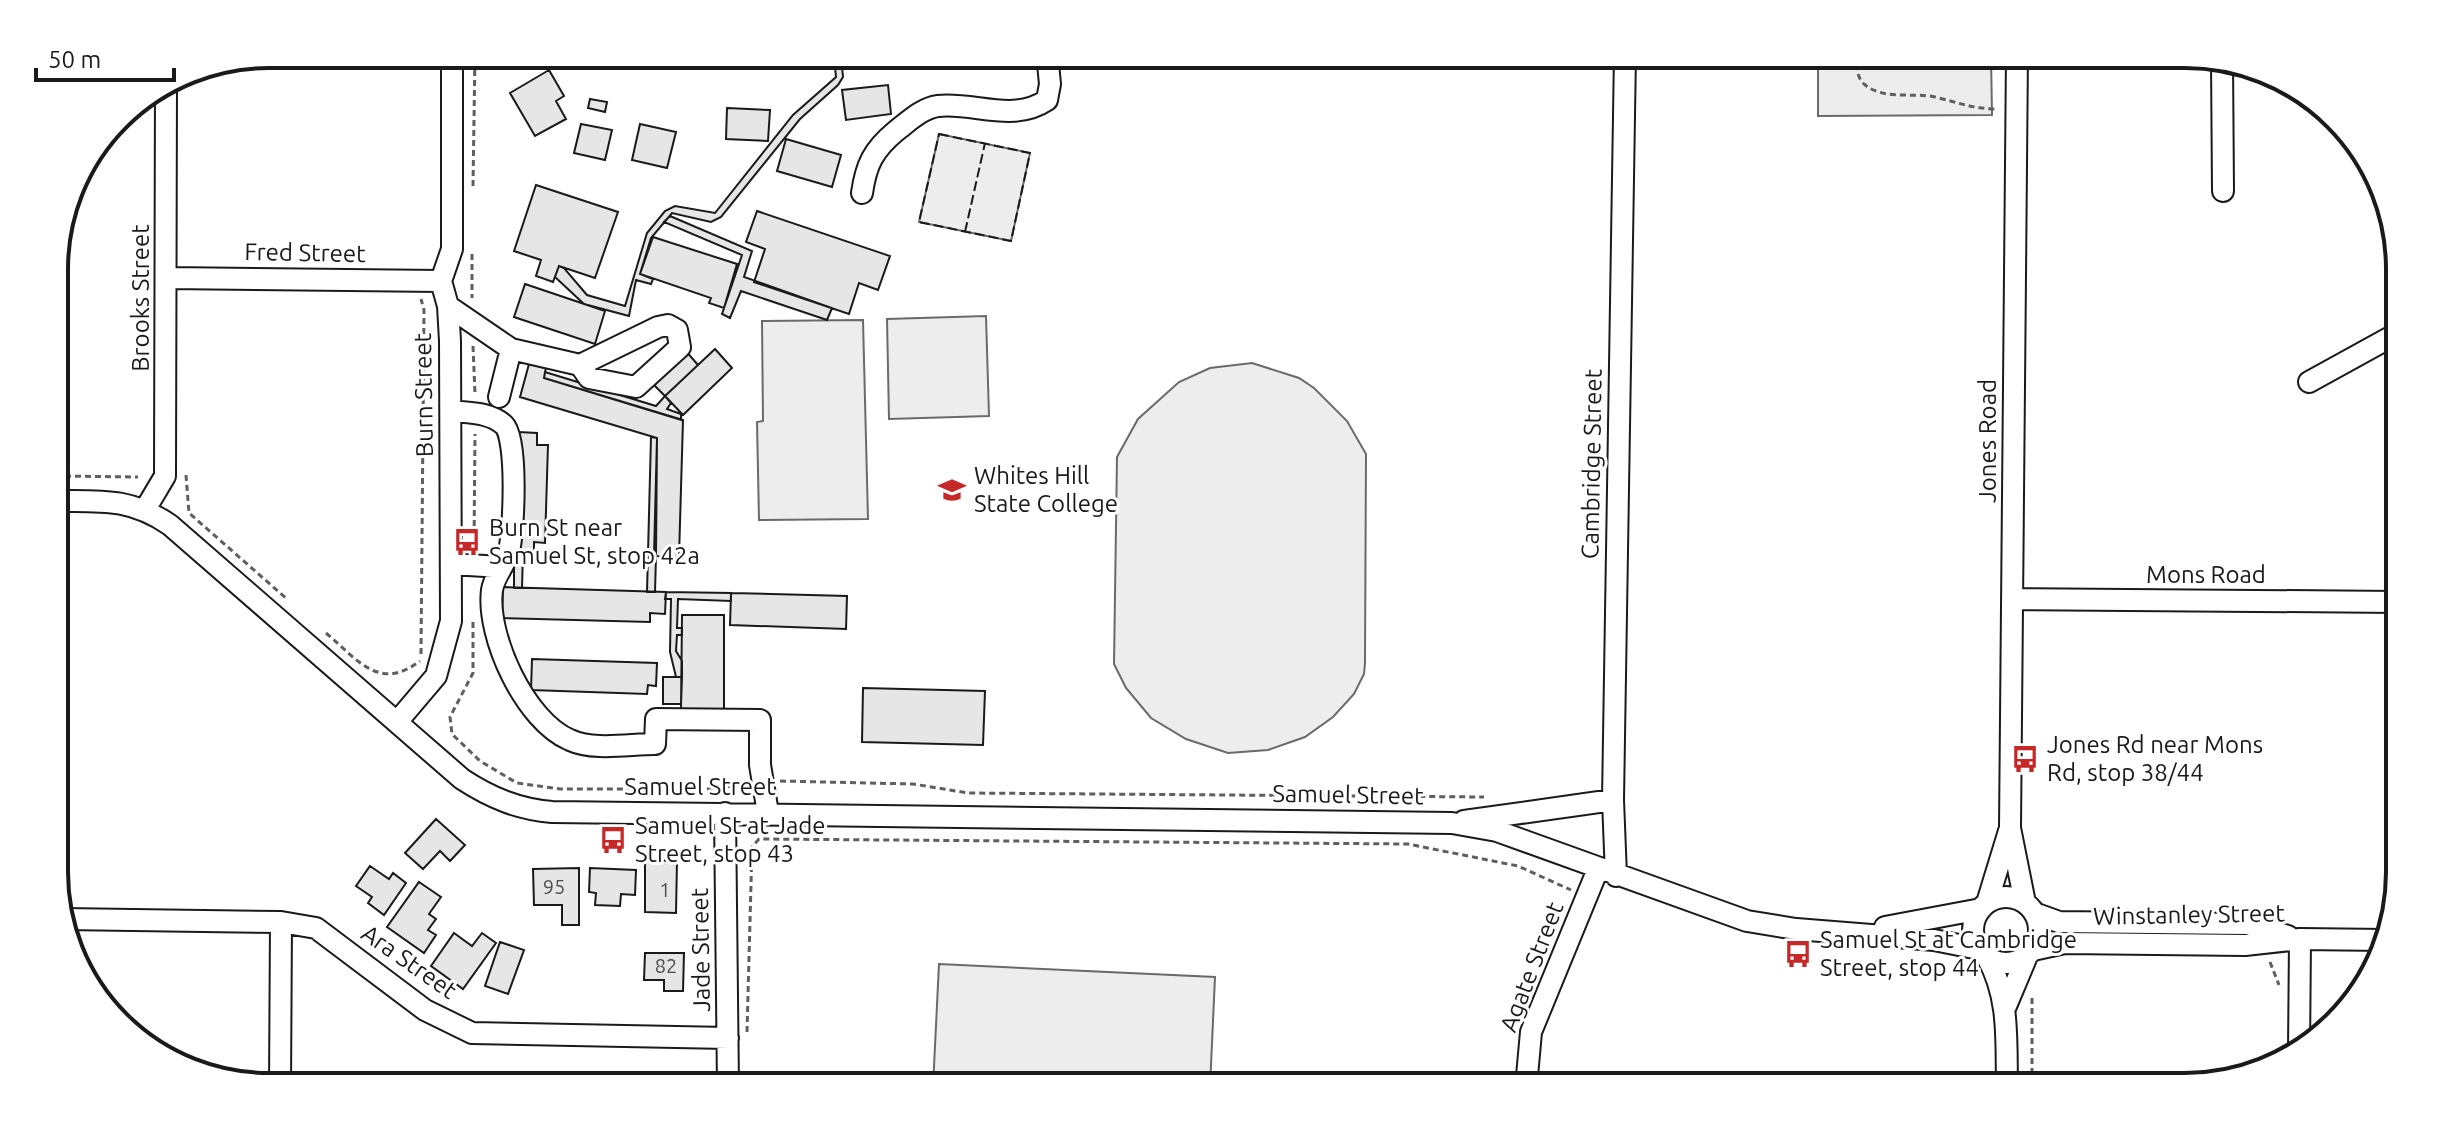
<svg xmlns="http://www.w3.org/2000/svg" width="2454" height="1141" font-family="Ubuntu,sans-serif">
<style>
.built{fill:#ededed;stroke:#6a6a6a;stroke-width:2}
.building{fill:#e6e6e6;stroke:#1a1a1a;stroke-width:2}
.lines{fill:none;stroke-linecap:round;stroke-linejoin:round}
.minor-casing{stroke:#1a1a1a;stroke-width:24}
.path{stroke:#5f5f5f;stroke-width:3;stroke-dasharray:6 4;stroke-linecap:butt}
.minor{stroke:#fff;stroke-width:20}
.fence{stroke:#1a1a1a;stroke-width:2;stroke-dasharray:10 4;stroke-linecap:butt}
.labels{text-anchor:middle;stroke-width:6;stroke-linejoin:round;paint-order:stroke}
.number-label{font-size:20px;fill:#4d4d4d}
.street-label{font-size:24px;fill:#1a1a1a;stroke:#fff}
.poi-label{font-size:24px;fill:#1a1a1a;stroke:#fff;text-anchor:start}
.rim{fill:none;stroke:#1a1a1a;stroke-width:4}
</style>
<rect width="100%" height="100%" fill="#fff"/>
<!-- built -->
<path class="built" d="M1818,54H1991L1992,115L1818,116Z
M939,134L1030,153L1011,241L919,222Z
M986,316L989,416L889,419L887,319Z
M863,320L868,519L759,520L757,422L763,421L762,321Z
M1252,363L1299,378L1314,388L1347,421L1366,454L1365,663L1364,674L1354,694L1333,717L1305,737L1268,750L1228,753L1186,739L1151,718L1126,688L1114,664L1117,457L1138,419L1179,382L1210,368Z
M939,964L1215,977L1210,1087H933Z"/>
<!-- building -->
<path class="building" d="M726,54H819L818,60Z
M841,56L843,77L838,85L800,119L721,217L711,222L672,213L651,238L640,274L653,279L651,284L636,280L629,316L584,304L555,277L559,266L564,268L587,295L625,306L647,233L665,211L675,206L715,213L793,115L836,77L834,57Z
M549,70L564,96L556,101L566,119L535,136L510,93Z
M888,85L891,114L846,120L842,90Z
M590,99L607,102L605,112L588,108Z
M727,108L770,110L768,141L726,139Z
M581,124L612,130L605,160L574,153Z
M640,124L676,132L667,168L632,160Z
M786,139L841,155L832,187L777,171Z
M536,185L618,212L595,278L559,266L553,282L536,276L541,260L514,251Z
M757,211L890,256L878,290L859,283L849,314L754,282L765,249L746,242Z
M670,216L752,251L744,277L832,308L827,320L741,291L730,318L722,314L742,255L664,222Z
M653,237L737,264L724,308L709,303L711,298L640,274Z
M525,284L605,311L595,344L514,317Z
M715,349L732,368L683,415L665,396Z
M685,350L698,365L665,396L651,382Z
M529,364L546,368L544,378L683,420L679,557L654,556L657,438L520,397Z
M545,372L656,406L665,396L671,403L667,409L681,414V420L544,378Z
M518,432L537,433V445H548L545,543L534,542V554L514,553Z
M651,437L657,438L656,556L655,592H647Z
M514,553H523L522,588H514Z
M503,587L666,592L665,614L650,613V622L502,618Z
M666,592L731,593V601L678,599L677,628H682V635H677L676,651L682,661V677H676L670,652L671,599H665Z
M731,593L847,596L846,629L730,625Z
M682,615H724V710H681Z
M532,659L657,663L656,686L648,685L647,694L531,690Z
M663,677H682L681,704H663Z
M863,688L985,691L983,745L862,742Z
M436,819L465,845L450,861L440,851L423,869L405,853Z
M645,860L677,861L676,913L645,912Z
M645,860L677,861L676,913L645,912Z
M370,866L389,879L393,873L406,883L384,915L368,903L372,897L356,886Z
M579,868V925H562V905H534L533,869Z
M590,868L636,870L635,895L621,894L620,906L595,905L596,893L589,892Z
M419,882L441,897L429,914L436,919L428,930L436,935L424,953L387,927Z
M454,933L472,946L482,933L496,943L463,989L431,966Z
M500,942L524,950L508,994L485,986Z
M645,953H684L683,991H664V980H644Z"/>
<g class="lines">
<!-- minor casing -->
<g class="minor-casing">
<path id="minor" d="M2017,54L2010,828L2025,903
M2222,61L2223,191
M862,193C866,165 873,150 896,131C908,122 922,108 938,106C975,102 1013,123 1047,100L1050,84L1047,54
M168,278L441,281
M448,306L511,349L580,365L658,327L668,325L677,330L680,347L636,387L589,378L580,365
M2309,382L2398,333
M499,397L511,349
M451,411C469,413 490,412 504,425C518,438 514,530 509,551C506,564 494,576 492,590C486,636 525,721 570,740C594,751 629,744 655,744L656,719L760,720V765L768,813
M55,501C102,501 131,498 170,525L462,779C491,798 518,809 552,812L1452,823L1497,831L1747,921L1796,929L1934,940L1979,949
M146,508L165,476L166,83
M451,564L502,567
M2013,599L2399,602
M397,722L436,676L451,621L450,341L448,306L441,281L452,249V54
M725,813L728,1087
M1464,821L1613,800
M1616,876L1613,800L1625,54
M1973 930a33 33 0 1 1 66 0a33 33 0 1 1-66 0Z
M1987,903L2009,831
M2034,913L2059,922L2247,924L2288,936
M63,919L281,922L316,928L425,1010L472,1033L728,1038
M1885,927L1981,909
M2033,950L2065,943L2245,945L2300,939L2386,940
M1987,957C2010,998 2006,1040 2007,1087
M2006,1006L2027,956
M2299,1052L2300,939
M280,1087L281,922
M1526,1087L1531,1032L1598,869"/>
</g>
<!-- path -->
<path class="path" d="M1858,54C1857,64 1856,76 1863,83C1881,101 1914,92 1935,97C1956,102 1974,109 1996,109
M473,186L475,54
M472,254V298
M473,346L475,394
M186,475L189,513L287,599
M55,476L138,477
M474,546L475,434
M473,622V673L450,717L452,734L480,761L517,783L560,789H713L745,784
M326,633C358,660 379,692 420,661
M421,654L424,310L421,299
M780,781L913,784L968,793L1484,797
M2270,962L2279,985
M2032,998V1087
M747,1032L752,847L759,839L1408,844L1518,866L1571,890"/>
<!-- minor -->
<use href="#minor" class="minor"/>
<!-- fence -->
<path class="fence" d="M939,134L1030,153L1011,241L919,222Z
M965,232L985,143"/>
</g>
<!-- icons -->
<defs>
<g id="school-bare" transform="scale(2.16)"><path d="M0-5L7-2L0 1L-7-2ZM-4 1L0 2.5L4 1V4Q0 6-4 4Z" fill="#c62828" stroke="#fff" stroke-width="2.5" paint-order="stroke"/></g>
<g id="bus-bare" transform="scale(2.16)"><path d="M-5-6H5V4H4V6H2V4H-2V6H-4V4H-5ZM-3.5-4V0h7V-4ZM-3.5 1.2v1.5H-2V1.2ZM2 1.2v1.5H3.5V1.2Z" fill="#c62828" stroke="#fff" stroke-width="2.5" paint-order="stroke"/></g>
</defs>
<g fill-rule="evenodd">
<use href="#school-bare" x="952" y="490"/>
<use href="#bus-bare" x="467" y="542"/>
<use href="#bus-bare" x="2025" y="759"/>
<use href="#bus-bare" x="613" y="840"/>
<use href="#bus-bare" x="1798" y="954"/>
</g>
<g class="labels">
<!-- number labels -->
<g class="number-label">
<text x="554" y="894">95</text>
<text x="665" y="897">1</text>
<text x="666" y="973">82</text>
</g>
<!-- street labels -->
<g class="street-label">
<text transform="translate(305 253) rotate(1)" y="8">Fred Street</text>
<text transform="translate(141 298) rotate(-90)" y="8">Brooks Street</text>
<text transform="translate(424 395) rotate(-91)" y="8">Burn Street</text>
<text transform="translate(1988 441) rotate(-90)" y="8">Jones Road</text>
<text transform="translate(1592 464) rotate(-89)" y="8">Cambridge Street</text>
<text x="2206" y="583">Mons Road</text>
<text x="700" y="795">Samuel Street</text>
<text transform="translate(1348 795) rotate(1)" y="8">Samuel Street</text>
<text transform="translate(2189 915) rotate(-1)" y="8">Winstanley Street</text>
<text transform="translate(701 950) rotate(-91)" y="8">Jade Street</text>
<text transform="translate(409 962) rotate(35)" y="8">Ara Street</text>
<text transform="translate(1532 967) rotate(-69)" y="8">Agate Street</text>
</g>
<!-- poi labels -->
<g class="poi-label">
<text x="974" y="484">Whites Hill<tspan x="974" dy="28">State College</tspan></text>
<text x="489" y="536">Burn St near<tspan x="489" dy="28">Samuel St, stop 42a</tspan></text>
<text x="2047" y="753">Jones Rd near Mons<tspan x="2047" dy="28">Rd, stop 38/44</tspan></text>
<text x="635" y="834">Samuel St at Jade<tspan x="635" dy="28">Street, stop 43</tspan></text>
<text x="1820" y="948">Samuel St at Cambridge<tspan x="1820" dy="28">Street, stop 44</tspan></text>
</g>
</g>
<!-- crop -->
<path d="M0 0H2454V1141H0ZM269 68H2185A201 201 0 0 1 2386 269V872A201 201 0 0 1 2185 1073H269A201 201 0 0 1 68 872V269A201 201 0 0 1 269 68Z" fill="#fff" fill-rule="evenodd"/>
<path class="rim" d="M269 68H2185A201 201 0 0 1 2386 269V872A201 201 0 0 1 2185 1073H269A201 201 0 0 1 68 872V269A201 201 0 0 1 269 68Z"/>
<!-- scale -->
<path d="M36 68v12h138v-12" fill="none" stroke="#1a1a1a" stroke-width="4"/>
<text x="48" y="68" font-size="24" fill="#1a1a1a" stroke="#ffffff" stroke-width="6" paint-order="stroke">50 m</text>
</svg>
